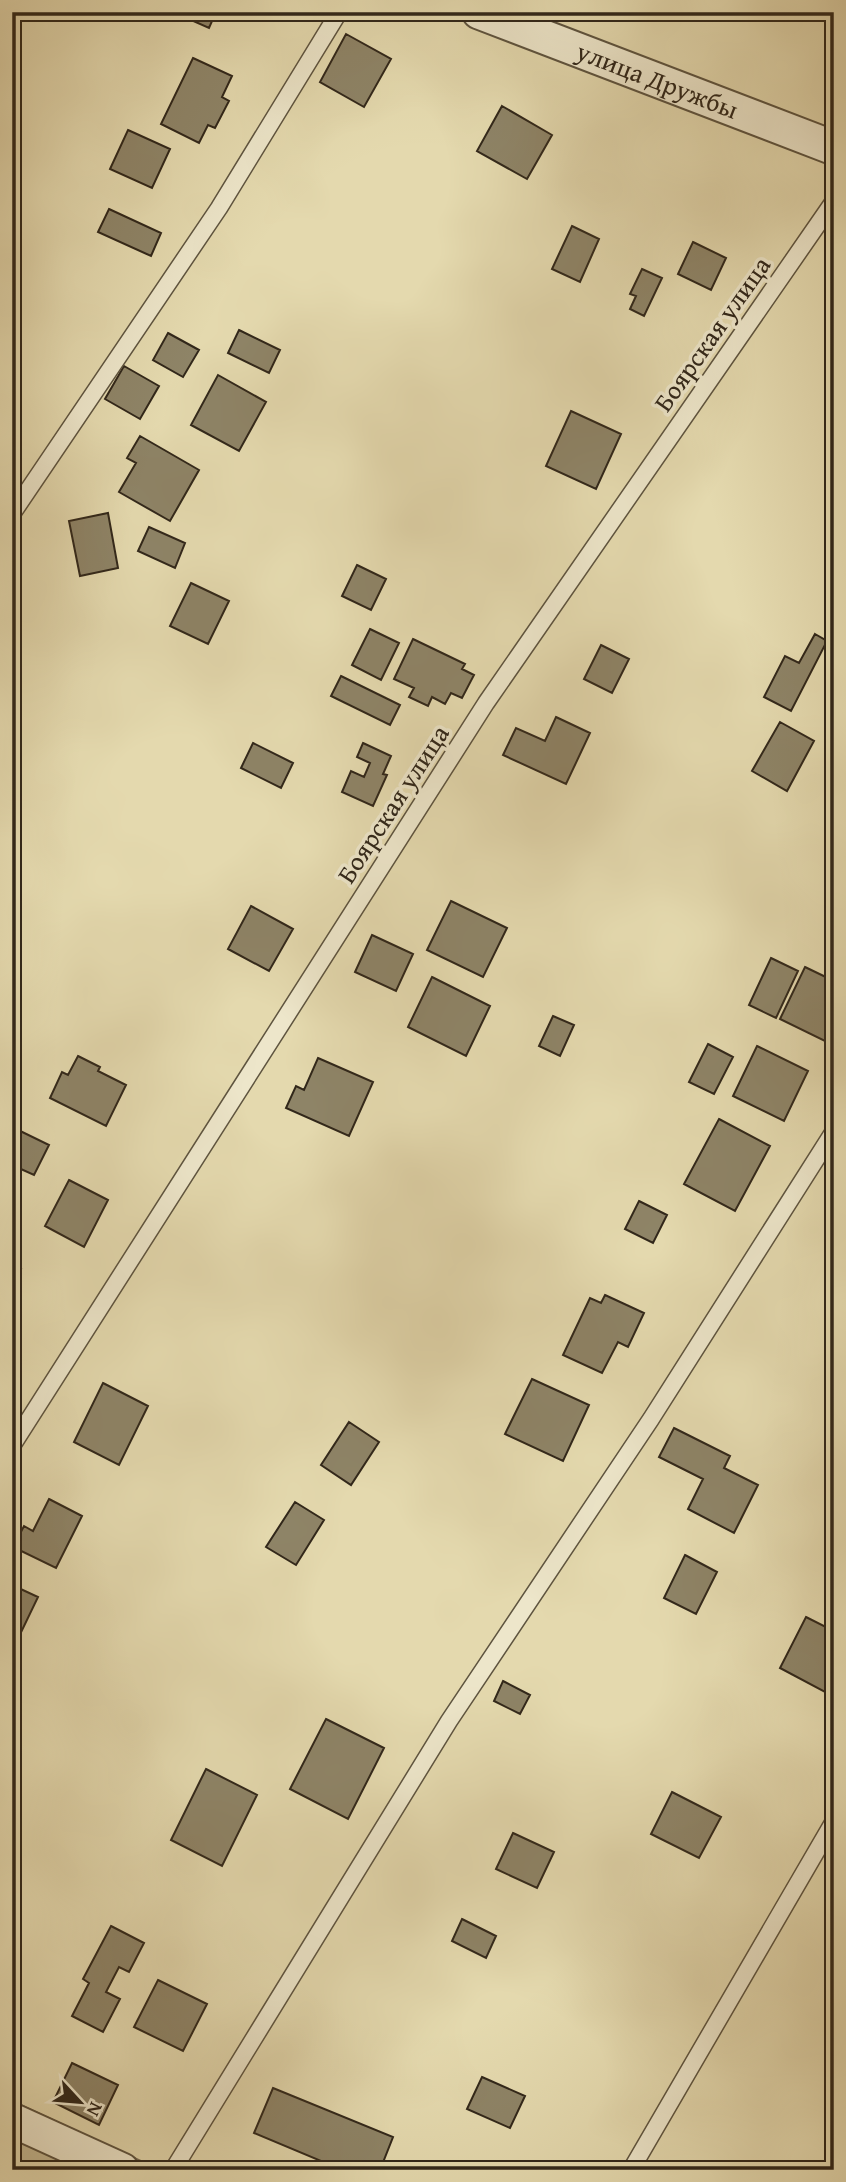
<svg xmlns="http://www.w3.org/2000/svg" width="846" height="2182" font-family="'Gentium Book Plus',serif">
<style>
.green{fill:#c6bb95;stroke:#7c7158;stroke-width:2}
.building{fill:#8e8467;stroke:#31271a;stroke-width:2}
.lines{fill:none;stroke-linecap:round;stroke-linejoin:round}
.service-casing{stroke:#5e543f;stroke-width:19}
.minor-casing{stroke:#5e543f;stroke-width:37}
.service{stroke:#ede6ca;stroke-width:16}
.minor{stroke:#ede6ca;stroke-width:33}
.labels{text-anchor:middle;stroke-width:7;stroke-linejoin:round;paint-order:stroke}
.street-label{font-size:26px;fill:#31271a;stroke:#ede6ca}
</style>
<rect width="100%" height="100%" fill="#e4d9ae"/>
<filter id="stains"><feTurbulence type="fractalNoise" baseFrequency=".00286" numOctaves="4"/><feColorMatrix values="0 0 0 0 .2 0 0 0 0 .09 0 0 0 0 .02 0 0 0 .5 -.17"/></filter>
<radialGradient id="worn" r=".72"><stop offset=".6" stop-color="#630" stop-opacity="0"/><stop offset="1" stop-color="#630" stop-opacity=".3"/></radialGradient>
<!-- green -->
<path class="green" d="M12,2101L160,2170H12Z"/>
<!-- building -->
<path class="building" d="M173,12H216L209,28Z
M346,34L391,59L364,107L320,82Z
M193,58L232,76L222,97L229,101L215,128L208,125L199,143L161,124Z
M502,106L552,135L527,179L477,151Z
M128,130L170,149L152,188L110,169Z
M109,209L161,233L151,256L98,232Z
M572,226L599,239L580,282L552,269Z
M693,242L726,258L711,290L678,274Z
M642,269L662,278L644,316L630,309L636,296L630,294Z
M834,275V295L826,291Z
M239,330L280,350L269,373L228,353Z
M168,333L199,350L183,377L153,360Z
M124,366L159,386L140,419L105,399Z
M218,375L266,402L239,451L191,425Z
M571,411L621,434L596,489L546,466Z
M140,436L199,470L170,521L119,492L136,463L127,458Z
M108,513L118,568L80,576L69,521Z
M149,527L185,543L175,568L138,551Z
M357,565L386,579L371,610L342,596Z
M191,583L229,601L208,644L170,626Z
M370,629L399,643L381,680L352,665Z
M815,634L827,641L791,711L764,697L785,656L799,663Z
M413,639L465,664L462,669L474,675L462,698L451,693L445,704L432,697L428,706L409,697L414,688L394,679Z
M601,645L629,659L612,693L584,679Z
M341,676L400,705L390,725L331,696Z
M556,717L590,733L566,784L503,755L516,728L545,741Z
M780,722L814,741L787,791L752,771Z
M253,743L293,763L281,788L241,768Z
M363,743L391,756L383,774L387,775L373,806L342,792L351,771L364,777L370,763L357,757Z
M451,901L507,928L483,977L427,950Z
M251,906L293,929L269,971L228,949Z
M372,935L413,954L396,991L355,972Z
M771,958L798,971L776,1018L749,1005Z
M805,967L834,981V1034L829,1043L780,1019Z
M432,977L490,1006L466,1056L408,1027Z
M553,1016L574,1025L560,1056L539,1046Z
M708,1044L733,1057L714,1094L689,1082Z
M757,1046L808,1071L784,1121L733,1096Z
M78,1056L100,1067L98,1071L126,1085L106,1126L50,1098L62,1072L68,1075Z
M318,1058L373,1082L349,1136L286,1108L296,1086L304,1090Z
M719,1119L770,1146L735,1211L684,1184Z
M12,1127L49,1145L34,1175L12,1165Z
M69,1180L108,1200L84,1247L45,1226Z
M639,1201L667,1215L653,1243L625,1229Z
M12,1265L21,1269L12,1289Z
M605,1295L644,1313L628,1347L618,1342L602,1373L563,1355L590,1298L601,1303Z
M532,1379L589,1405L563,1461L505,1434Z
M103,1383L148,1406L119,1465L74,1442Z
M349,1422L379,1442L351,1485L321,1465Z
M674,1428L730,1456L724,1468L758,1485L734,1533L688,1509L703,1479L659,1457Z
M49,1499L82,1516L56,1568L13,1547L24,1526L33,1531Z
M295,1502L324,1520L296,1565L266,1547Z
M685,1555L717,1572L696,1614L664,1598Z
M12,1585L38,1597L14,1647L12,1646Z
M806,1617L834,1631V1676L825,1692L780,1668Z
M503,1681L530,1695L520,1714L494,1701Z
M326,1719L384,1748L348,1819L290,1789Z
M206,1769L257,1795L222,1866L171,1840Z
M672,1792L721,1817L699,1858L651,1834Z
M513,1833L554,1852L537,1888L496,1869Z
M462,1919L496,1936L486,1958L452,1941Z
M111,1926L144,1943L129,1972L119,1967L106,1992L120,1999L103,2032L72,2016L89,1983L83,1979Z
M158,1980L207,2004L183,2051L134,2027Z
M72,2063L118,2085L99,2125L53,2102Z
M482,2077L525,2096L510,2128L467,2109Z
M273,2088L393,2137L380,2170H324L326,2163L254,2133Z"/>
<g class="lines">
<!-- service casing -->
<g class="service-casing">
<path id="service" d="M12,514L219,208L339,12
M12,1446L486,703L834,201
M173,2170L449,1721L651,1419L834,1131
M631,2170L834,1821"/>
</g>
<!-- minor casing -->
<g class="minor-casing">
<g id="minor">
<path id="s1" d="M479,12L834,148"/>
<path d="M12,2120L122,2170"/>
</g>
</g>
<!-- service -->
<use href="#service" class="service"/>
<!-- minor -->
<use href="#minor" class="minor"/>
</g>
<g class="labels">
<!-- street labels -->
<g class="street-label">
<text dy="9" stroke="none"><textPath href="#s1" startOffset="191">улица Дружбы</textPath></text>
<text transform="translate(712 334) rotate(-55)" y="9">Боярская улица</text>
<text transform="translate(393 804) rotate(-57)" y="9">Боярская улица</text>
</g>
</g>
<!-- margin -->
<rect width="846" height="2182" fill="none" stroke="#e4d9ae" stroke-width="42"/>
<rect x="14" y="14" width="818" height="2154" fill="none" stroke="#31271a" stroke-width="3.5"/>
<rect x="21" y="21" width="804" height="2140" fill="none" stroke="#31271a" stroke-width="2"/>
<!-- north arrow -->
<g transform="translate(80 2102) rotate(116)" stroke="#ede6ca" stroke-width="5" paint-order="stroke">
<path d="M0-5L12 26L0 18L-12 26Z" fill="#31271a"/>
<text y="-10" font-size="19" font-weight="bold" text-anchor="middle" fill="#31271a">N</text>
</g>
<rect width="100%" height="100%" filter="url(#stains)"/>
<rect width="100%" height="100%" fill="url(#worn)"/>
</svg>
